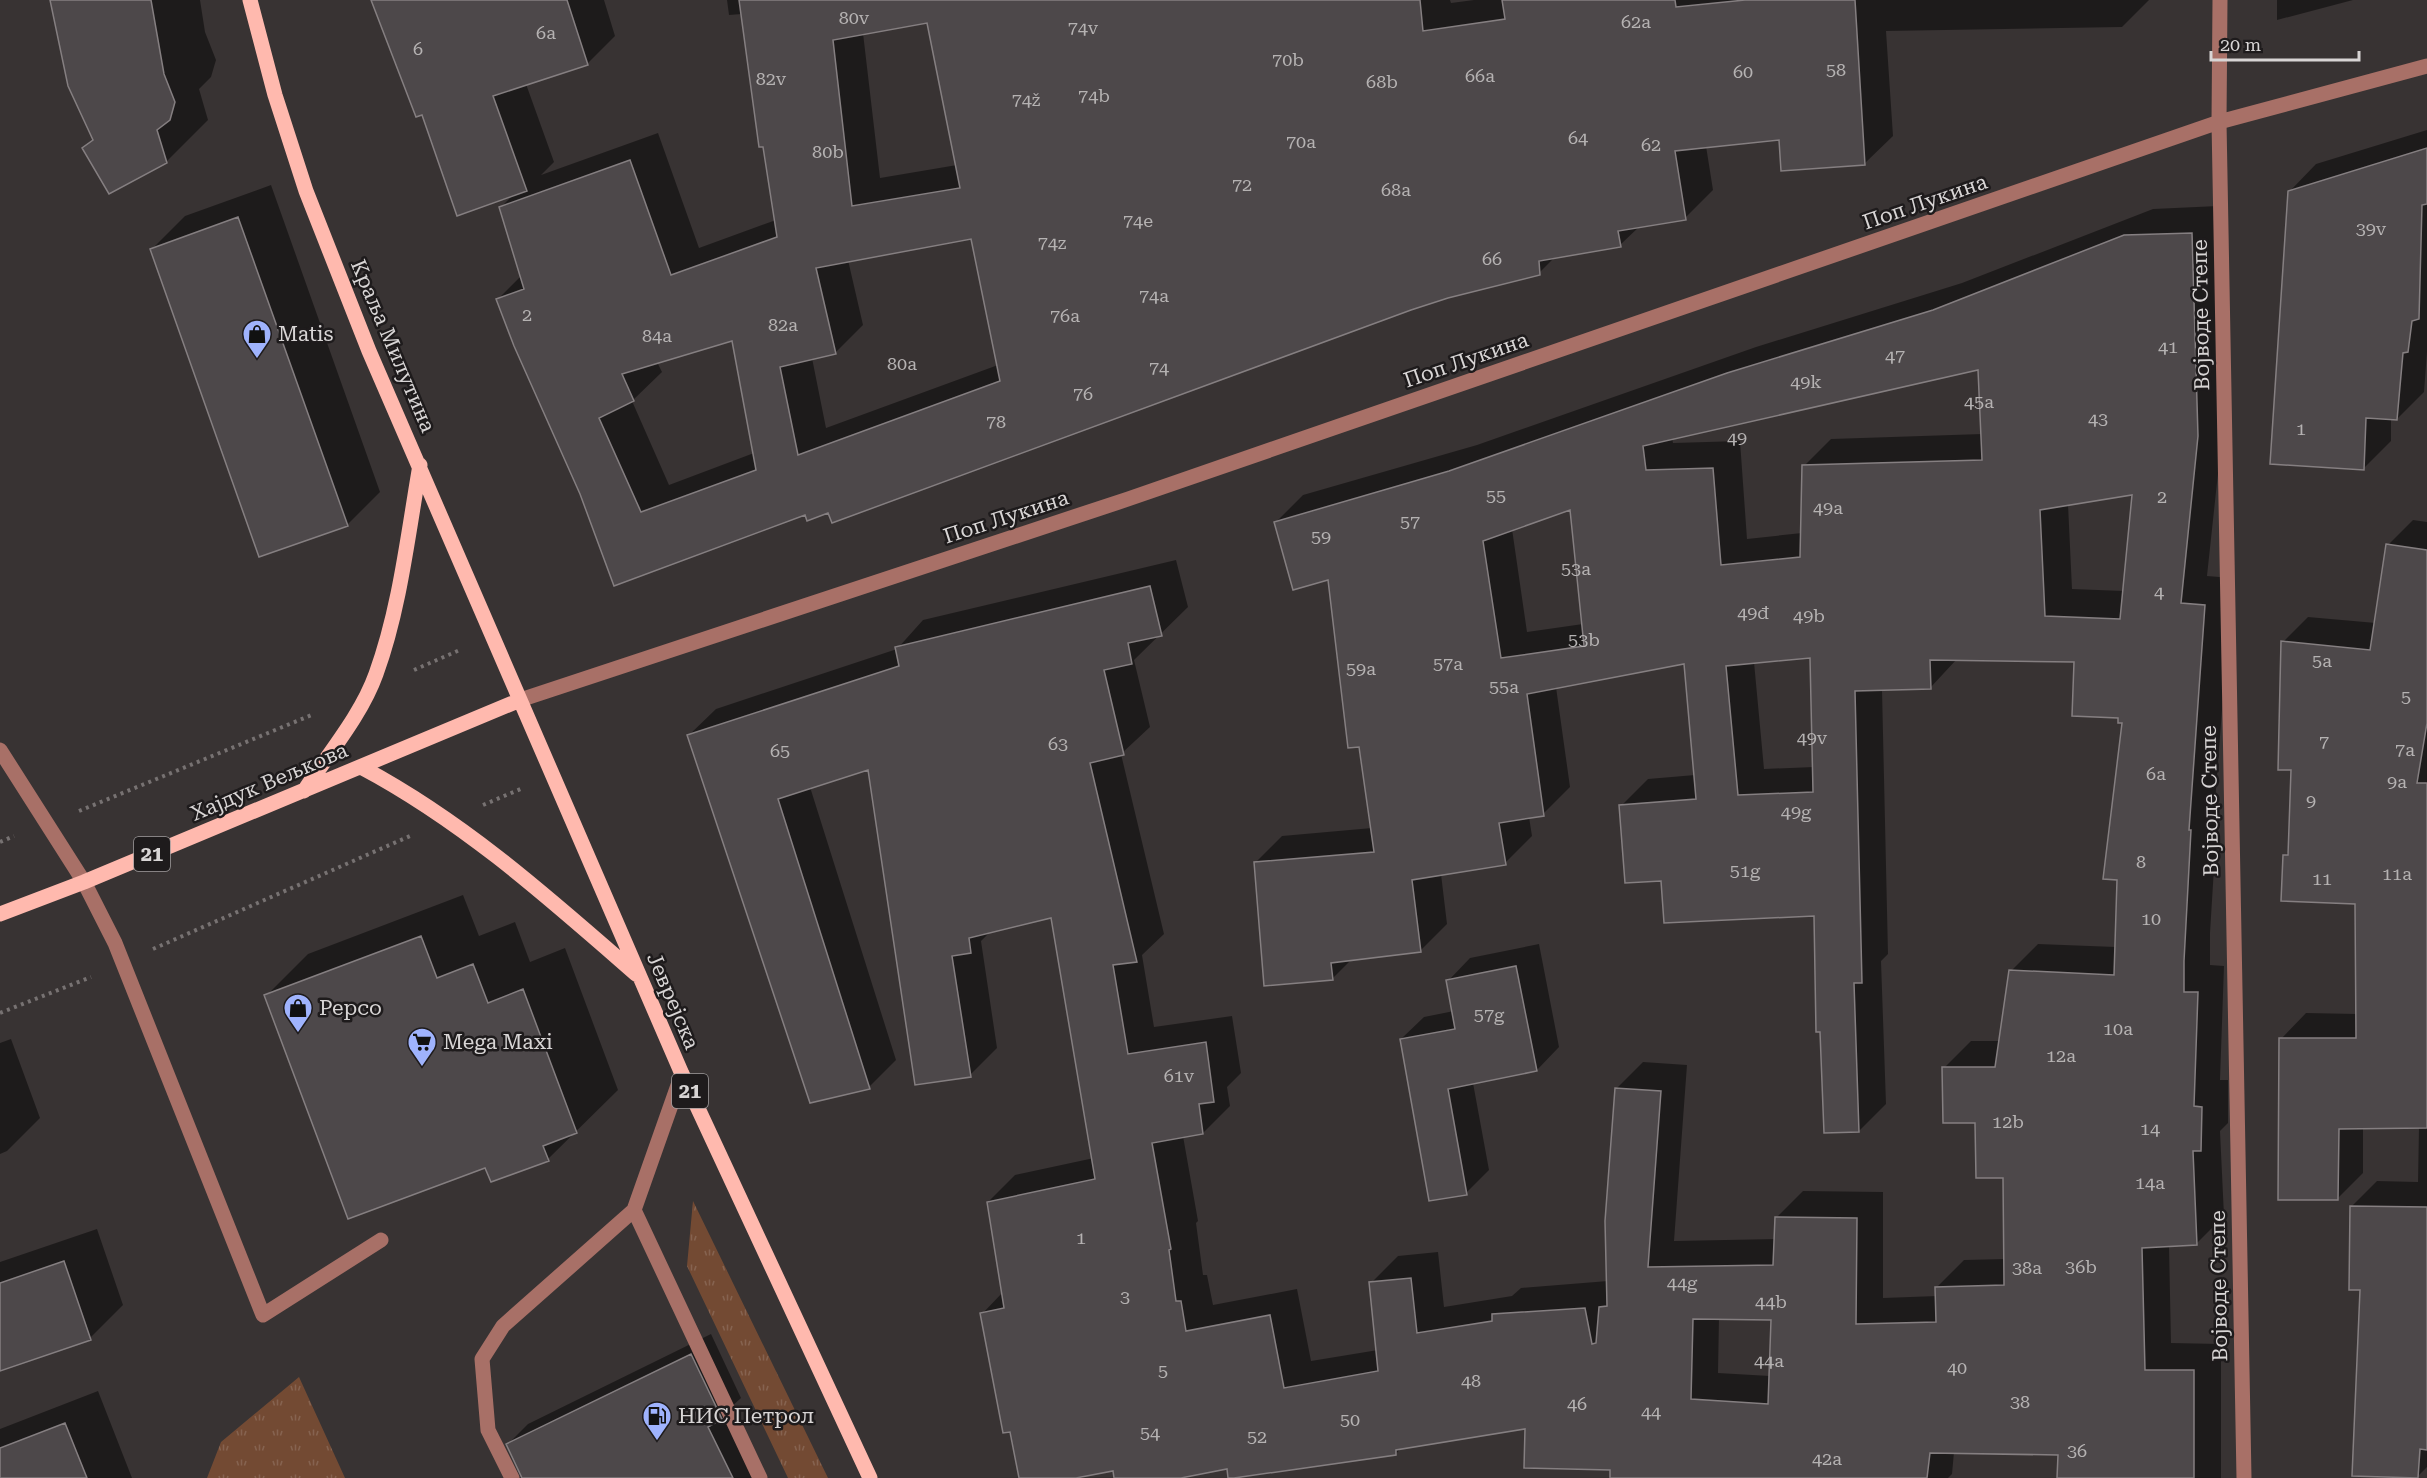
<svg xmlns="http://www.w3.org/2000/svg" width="2427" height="1478" font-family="'Roboto Serif',serif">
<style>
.grass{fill:url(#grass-tufts)}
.shadow{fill:#0007;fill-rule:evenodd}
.building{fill:#4d484a;stroke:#857f81;stroke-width:1.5;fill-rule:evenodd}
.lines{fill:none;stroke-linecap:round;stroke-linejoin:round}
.path{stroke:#777272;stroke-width:4;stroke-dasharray:3 4.5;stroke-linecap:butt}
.minor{stroke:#a87067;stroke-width:15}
.major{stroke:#ffb9ae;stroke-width:15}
.labels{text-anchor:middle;stroke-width:5;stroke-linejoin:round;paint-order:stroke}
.number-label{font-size:18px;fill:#b5b2b2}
.shield{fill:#1e1b1c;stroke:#a09d9e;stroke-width:1.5}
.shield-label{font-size:20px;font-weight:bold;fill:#d8d5d5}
.street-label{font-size:21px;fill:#d8d5d5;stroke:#1e1b1c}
.poi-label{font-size:21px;fill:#d8d5d5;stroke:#1e1b1c;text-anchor:start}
</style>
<defs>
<pattern id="grass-tufts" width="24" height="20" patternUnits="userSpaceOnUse" patternTransform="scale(1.5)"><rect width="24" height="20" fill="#734a33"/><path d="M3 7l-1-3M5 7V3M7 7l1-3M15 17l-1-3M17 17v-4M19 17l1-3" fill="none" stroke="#866350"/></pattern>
</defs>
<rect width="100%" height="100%" fill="#383333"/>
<!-- grass -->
<path class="grass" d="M693,1201L828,1478H788L687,1266Z
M299,1377L345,1478H207L221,1442Z"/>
<!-- shadow -->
<path class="shadow" d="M51,0H200L205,32L216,60L211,77L199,89L208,120L166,162L84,149L94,139Z
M373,0H604L615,36L587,64L526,84L554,162L541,175L658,133L699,248L776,220L742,14L729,15L727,0H1450L1451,3L1474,0H2149L2122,27L1886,31L1893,136L1864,164L1780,138L1706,146L1713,190L1685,218L1640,226L1620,245L1556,256L1539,273L1447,296L829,511L806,513L615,584L581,494L498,299L521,276L501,207L514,194L423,113ZM928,21L957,165L880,178L863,33ZM972,237L998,365L826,428L812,358L835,353L863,325L848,260ZM733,339L754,453L669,485L632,401L662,372L657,362Z
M2277,0H2353L2277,20Z
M2427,130V352L2424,392L2397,419L2391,418V441L2364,468L2289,192L2316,164Z
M271,185L380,492L347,525L152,249L185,216Z
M2218,206L2225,408L2207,576L2232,578L2215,803H2218L2210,933V965L2224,966L2220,1080H2228V1123L2220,1131L2224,1216L2196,1244L2169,1245L2171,1343L2221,1344V1478H2058L2059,1453L1954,1452L1952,1474L1948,1478H1611V1468L1527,1428L1402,1447L1396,1454L1228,1467L1173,1478H1116L1114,1469L1069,1478H1020L982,1314L1003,1292L988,1202L1015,1175L1094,1158L1052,917L990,932L981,941L997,1048L970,1075L869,768L810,787L896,1060L869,1087L688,736L716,709L897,649L923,620L1176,560L1188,607L1134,660L1150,727L1121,754L1164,934L1142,955L1154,1027L1232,1016L1241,1073L1227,1087L1230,1106L1203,1133L1183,1136L1198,1221L1196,1223L1203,1275H1207L1213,1305L1297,1289L1311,1361L1378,1350L1371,1283L1398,1256L1438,1252L1444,1307L1512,1296L1521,1288L1608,1281L1616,1089L1643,1062L1687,1065L1674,1241L1776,1239V1218L1803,1191L1883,1192V1298L1937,1296V1287L1964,1260L2005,1259L2004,1176L1977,1121L1944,1068L1971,1041H2001L2011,971L2038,944L2116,947L2124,722L2075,661L1957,659L1930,688L1882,689L1888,954L1881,961L1886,1104L1859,1131L1816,915L1663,880L1621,806L1648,779L1695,775L1685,662L1556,687L1570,787L1543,814L1529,817L1532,836L1505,863L1441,874L1447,924L1420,951L1352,959L1332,979L1255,863L1282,836L1372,828L1330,579L1276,522L1303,495L1477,445L1756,347L1962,283L2153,209ZM1979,368L1982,434L1831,439L1804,466L1802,533L1747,539L1740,441L1673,443L1672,438ZM2133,493L2124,591L2072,589L2068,504ZM1571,508L1583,624L1527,632L1512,529ZM1811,657L1814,767L1764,769L1754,662ZM1719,1318H1772L1770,1376L1718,1373Z
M2413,520L2427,522V1467L2418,1476L2361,1288L2351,1207L2377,1181L2418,1182L2419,1127H2363V1173L2337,1199L2281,1039L2306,1013L2358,1014L2357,902L2285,856L2289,851L2292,769L2283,642L2308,617L2376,623L2388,545Z
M463,895L479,936L515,922L530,962L565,948L618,1090L548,1159L486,1166L266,996L308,954Z
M1539,944L1559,1047L1537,1070L1473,1083L1489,1170L1466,1193L1401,1039L1424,1017L1454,1011L1448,981L1470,958Z
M11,1039L40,1118L7,1151L0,1154V1043Z
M97,1229L123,1305L90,1338L0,1369V1262Z
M711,1334L741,1398L729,1409L763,1478H522L508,1444L528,1424Z
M98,1391L132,1478H0V1429Z"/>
<!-- building -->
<path class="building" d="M50,0H151L164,74L175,102L170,120L157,130L167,163L109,194L82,148L93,140L68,86Z
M371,0H567L588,65L493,96L527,191L457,216L422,115L416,117Z
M739,0H1420L1423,31L1505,19L1502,0H1675L1676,7L1745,0H1855L1865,165L1781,171L1779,140L1675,151L1686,220L1618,231L1621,247L1539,261L1540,275L1448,298L1411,310L832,523L828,513L807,521L805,515L614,586L580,494L514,346L496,299L524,289L499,207L630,160L671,275L777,237L763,147H759ZM927,23L960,188L852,206L833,40ZM971,239L1000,381L798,455L780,367L836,354L816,268ZM732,341L756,470L641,512L599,418L634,401L622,374Z
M2427,148V204L2422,205L2419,319L2412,321L2408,352L2403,353L2397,420L2366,418L2364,470L2270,464L2288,191Z
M238,217L348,526L259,557L150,249Z
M2192,233L2198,436L2181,603L2205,605L2189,830H2191L2184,961V992H2198L2194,1106L2202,1107L2201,1151H2193L2197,1245L2142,1248L2145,1370H2194V1478H2057L2058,1455L1930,1453L1927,1478H1610V1470L1524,1468L1525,1429L1396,1450V1455L1234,1478H1228L1227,1469L1181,1478H1114L1113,1471L1076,1478H1019L1010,1432L1003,1433L980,1313L1004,1308L987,1202L1095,1179L1051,918L969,938L971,953L952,956L971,1077L915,1085L868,770L778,799L870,1089L810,1103L687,735L899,666L895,647L1150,586L1162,636L1128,643L1132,664L1104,670L1124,755L1090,763L1137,962L1113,965L1128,1054L1206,1042L1214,1102L1199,1104L1203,1134L1152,1143L1171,1249L1169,1250L1176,1301H1181L1186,1331L1270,1315L1284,1388L1378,1371L1369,1282L1411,1278L1417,1333L1492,1321V1314L1585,1308L1592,1344L1596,1343L1599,1307L1607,1306L1605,1221L1615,1088L1661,1091L1648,1267L1773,1265L1775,1217L1857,1218L1856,1324L1936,1322L1935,1287L2004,1285L2003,1178H1976L1975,1123H1943L1942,1067H1995L2009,970L2114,975L2117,880L2103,879L2122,723H2118V718L2072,716L2074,662L1930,660L1931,689L1855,691L1862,983H1854L1859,1132L1824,1133L1820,1032H1816L1814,916L1664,923L1661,881L1625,883L1619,805L1696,799L1684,664L1527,694L1544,816L1499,823L1506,865L1412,880L1421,952L1331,963L1333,980L1264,986L1254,862L1374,852L1359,747L1348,748L1328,580L1293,590L1274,522L1449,471L1727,373L1933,310L2124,235ZM1978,370L1982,460L1802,465L1800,557L1721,565L1713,468L1646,470L1643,446ZM2132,495L2120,619L2045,616L2040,510ZM1570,510L1584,646L1501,658L1483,541ZM1810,658L1813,792L1738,795L1726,666ZM1693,1319L1771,1320L1768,1404L1691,1399Z
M2386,544L2427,550V723L2417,783H2427V1128L2339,1129L2338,1200H2278L2279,1038H2356L2355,904L2281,901L2283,855H2288L2291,770H2278L2281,641L2370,650Z
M421,936L437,978L473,964L488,1003L523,989L577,1133L543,1146L549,1161L491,1182L485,1168L348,1219L264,995Z
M1516,966L1537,1071L1448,1089L1467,1195L1429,1201L1400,1039L1455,1029L1446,980Z
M2350,1206L2427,1207V1450L2420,1449L2418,1478L2352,1476L2360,1290H2349Z
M64,1261L91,1340L0,1371V1283Z
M691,1354L722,1419L708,1427L733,1478H522L506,1444Z
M65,1423L87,1478H0V1448Z"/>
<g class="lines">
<!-- path -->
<path class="path" d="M414,670L462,649
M483,805L523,788
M79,811L314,714
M0,842L14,836
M153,949L410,836
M0,1013L91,977"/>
<!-- minor -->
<path class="minor" d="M2220,0L2219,122L2244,1478
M520,700L1128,499L2219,122L2427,66
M0,750L84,882L115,943L263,1315L381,1240
M682,1074L634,1210L760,1478
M512,1478L488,1430L482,1359L503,1326L634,1210"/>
<!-- major -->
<path class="major" d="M250,0L275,95L306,191L369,351L682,1074L870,1478
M361,767C463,821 549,898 636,974
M304,791C328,754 361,716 376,674C400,608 408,534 420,465
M0,914L84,882L520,700"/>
</g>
<!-- icons -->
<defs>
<g id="shop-pin" transform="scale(1.5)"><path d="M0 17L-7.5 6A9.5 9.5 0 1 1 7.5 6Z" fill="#9fb3fd" stroke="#1e1b1c"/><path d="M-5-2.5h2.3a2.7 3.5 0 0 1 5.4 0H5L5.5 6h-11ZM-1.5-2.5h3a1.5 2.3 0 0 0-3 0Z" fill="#111"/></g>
<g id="supermarket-pin" transform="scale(1.5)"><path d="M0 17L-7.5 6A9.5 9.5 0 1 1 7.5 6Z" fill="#9fb3fd" stroke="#1e1b1c"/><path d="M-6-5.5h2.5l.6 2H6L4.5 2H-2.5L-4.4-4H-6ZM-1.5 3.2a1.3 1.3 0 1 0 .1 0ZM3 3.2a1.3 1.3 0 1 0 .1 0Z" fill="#111"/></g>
<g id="fuel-pin" transform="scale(1.5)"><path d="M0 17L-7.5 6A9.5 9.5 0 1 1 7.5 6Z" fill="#9fb3fd" stroke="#1e1b1c"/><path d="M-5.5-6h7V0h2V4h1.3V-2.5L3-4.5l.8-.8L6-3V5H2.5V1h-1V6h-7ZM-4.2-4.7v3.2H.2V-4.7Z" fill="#111"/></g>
</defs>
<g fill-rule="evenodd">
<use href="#shop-pin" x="257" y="334"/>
<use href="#shop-pin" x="298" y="1008"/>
<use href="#supermarket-pin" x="422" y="1042"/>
<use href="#fuel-pin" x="657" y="1416"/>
</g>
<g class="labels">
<!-- number labels -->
<g class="number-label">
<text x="854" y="24">80v</text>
<text x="1636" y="28">62a</text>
<text x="1083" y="34">74v</text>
<text x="546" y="39">6a</text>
<text x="418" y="55">6</text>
<text x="1288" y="66">70b</text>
<text x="1836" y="76">58</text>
<text x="1743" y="78">60</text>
<text x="1480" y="82">66a</text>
<text x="771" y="85">82v</text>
<text x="1382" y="88">68b</text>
<text x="1094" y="102">74b</text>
<text x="1026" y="106">74ž</text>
<text x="1578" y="144">64</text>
<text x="1301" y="148">70a</text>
<text x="1651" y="151">62</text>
<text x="828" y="158">80b</text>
<text x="1242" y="191">72</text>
<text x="1396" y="196">68a</text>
<text x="1138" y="227">74e</text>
<text x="2371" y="235">39v</text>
<text x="1052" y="249">74z</text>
<text x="1492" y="265">66</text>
<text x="1154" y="302">74a</text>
<text x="527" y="321">2</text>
<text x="1065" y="322">76a</text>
<text x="783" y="331">82a</text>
<text x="657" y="342">84a</text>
<text x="2168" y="353">41</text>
<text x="1895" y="362">47</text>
<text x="902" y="370">80a</text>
<text x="1159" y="374">74</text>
<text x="1806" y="388">49k</text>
<text x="1083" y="400">76</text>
<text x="1979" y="408">45a</text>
<text x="2098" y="425">43</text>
<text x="996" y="428">78</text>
<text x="2301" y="435">1</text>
<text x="1737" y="444">49</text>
<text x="1496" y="502">55</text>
<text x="2162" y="503">2</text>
<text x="1828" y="514">49a</text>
<text x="1410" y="528">57</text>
<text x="1321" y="543">59</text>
<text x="1576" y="575">53a</text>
<text x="2159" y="598">4</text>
<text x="1753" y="619">49đ</text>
<text x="1809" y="622">49b</text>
<text x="1584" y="646">53b</text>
<text x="2322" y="667">5a</text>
<text x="1448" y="670">57a</text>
<text x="1361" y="675">59a</text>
<text x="1504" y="693">55a</text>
<text x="2406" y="703">5</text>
<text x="1812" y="744">49v</text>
<text x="2324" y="748">7</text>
<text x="1058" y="750">63</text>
<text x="2405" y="756">7a</text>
<text x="780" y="757">65</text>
<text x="2156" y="780">6a</text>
<text x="2397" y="788">9a</text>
<text x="2311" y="807">9</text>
<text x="1796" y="818">49g</text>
<text x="2141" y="868">8</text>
<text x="1745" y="877">51g</text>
<text x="2397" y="880">11a</text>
<text x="2322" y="885">11</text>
<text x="2151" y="925">10</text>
<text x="1489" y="1021">57g</text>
<text x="2118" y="1035">10a</text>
<text x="2061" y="1062">12a</text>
<text x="1179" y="1082">61v</text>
<text x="2008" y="1128">12b</text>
<text x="2150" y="1135">14</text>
<text x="2150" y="1189">14a</text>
<text x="1081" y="1244">1</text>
<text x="2081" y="1273">36b</text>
<text x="2027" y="1274">38a</text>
<text x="1682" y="1289">44g</text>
<text x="1125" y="1303">3</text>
<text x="1771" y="1308">44b</text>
<text x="1769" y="1367">44a</text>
<text x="1957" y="1374">40</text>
<text x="1163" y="1377">5</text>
<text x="1471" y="1387">48</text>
<text x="2020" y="1408">38</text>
<text x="1577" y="1410">46</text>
<text x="1651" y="1418">44</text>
<text x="1350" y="1426">50</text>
<text x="1150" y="1439">54</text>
<text x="1257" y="1443">52</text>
<text x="2077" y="1457">36</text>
<text x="1827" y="1465">42a</text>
</g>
<!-- shield labels -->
<g class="shield">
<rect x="134" y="837" width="36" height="34" rx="4.5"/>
<rect x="672" y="1074" width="36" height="34" rx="4.5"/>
</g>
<g class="shield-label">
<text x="152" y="861">21</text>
<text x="690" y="1098">21</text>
</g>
<!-- street labels -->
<g class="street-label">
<text transform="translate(1925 202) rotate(-19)" y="7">Поп Лукина</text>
<text transform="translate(2201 315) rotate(-91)" y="7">Војводе Степе</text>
<text transform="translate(393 346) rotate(67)" y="7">Краља Милутина</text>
<text transform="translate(1466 360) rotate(-19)" y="7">Поп Лукина</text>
<text transform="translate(1006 517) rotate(-18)" y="7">Поп Лукина</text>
<text transform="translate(269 782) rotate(-23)" y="7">Хајдук Вељкова</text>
<text transform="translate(2210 801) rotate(-91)" y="7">Војводе Степе</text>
<text transform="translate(673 1001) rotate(67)" y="7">Јеврејска</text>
<text transform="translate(2219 1286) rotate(-91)" y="7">Војводе Степе</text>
</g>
<!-- poi labels -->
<g class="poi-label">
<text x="278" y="341">Matis</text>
<text x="319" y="1015">Pepco</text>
<text x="443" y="1049">Mega Maxi</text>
<text x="678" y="1423">НИС Петрол</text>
</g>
</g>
<!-- scale -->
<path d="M2211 51v9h148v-9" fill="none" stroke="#d8d5d5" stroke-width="3"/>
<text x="2220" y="51" font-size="18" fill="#d8d5d5" stroke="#1e1b1c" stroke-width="4.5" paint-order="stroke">20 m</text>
</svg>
